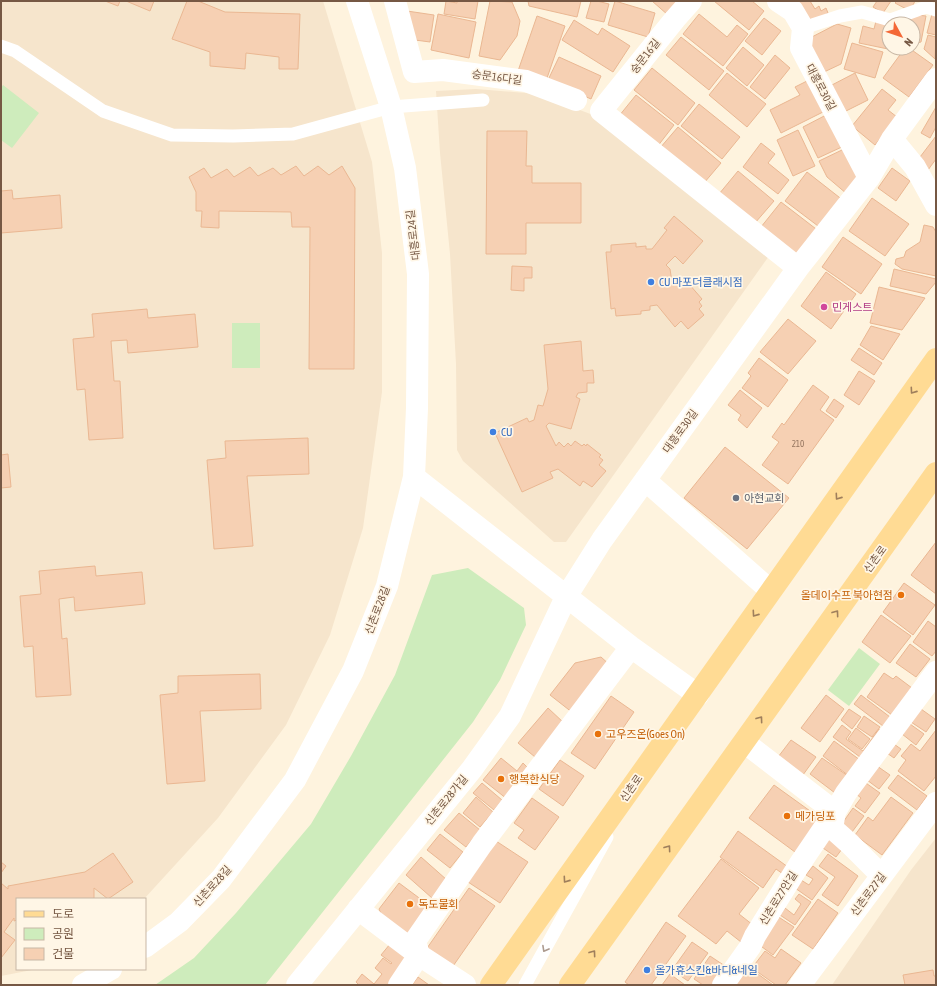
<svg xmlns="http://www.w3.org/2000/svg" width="937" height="986" font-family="'Asap Condensed','Noto Sans KR',sans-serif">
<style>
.residential{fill:#f6e5cc}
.green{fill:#ceecbc}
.building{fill:#f6d0b3;stroke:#eab792}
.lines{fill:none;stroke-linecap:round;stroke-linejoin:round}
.lane{stroke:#fff;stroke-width:13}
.street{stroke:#fff;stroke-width:22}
.primary{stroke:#ffdb94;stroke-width:22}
.oneway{stroke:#9f7f5c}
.oneway2{stroke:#ad9b8f}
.shop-dot{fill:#3f7fe0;stroke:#fff6e6;stroke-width:1.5}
.hotel-dot{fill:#d1479c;stroke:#fff6e6;stroke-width:1.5}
.worship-dot{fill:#6b7280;stroke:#fff6e6;stroke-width:1.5}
.food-dot{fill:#e8710a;stroke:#fff6e6;stroke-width:1.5}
.labels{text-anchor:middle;stroke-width:3.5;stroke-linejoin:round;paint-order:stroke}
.number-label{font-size:9px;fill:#967660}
.street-label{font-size:11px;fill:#765844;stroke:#fff6e6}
.shop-label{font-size:11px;fill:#366cbe;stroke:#fff6e6;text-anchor:start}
.hotel-label{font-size:11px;fill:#b23c85;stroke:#fff6e6;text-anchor:start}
.worship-label{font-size:11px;fill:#5b616d;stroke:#fff6e6;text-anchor:start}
.food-label{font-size:11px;fill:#c56008;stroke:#fff6e6;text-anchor:start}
</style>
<rect width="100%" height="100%" fill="#fef3de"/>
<!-- residential -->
<path class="residential" d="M1,1H323L372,162L382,253V392L363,528L330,635L286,725L218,818L144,899H17V969H37L1,976Z
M476,89L538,94L593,115L769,256L566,542H554L463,461L457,450L456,364L450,254L440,153L436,91Z
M936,838V985H832L911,870Z"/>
<!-- green -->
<path class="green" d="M3,85L39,113L12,148L1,140V88Z
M232,323H260V368H232Z
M468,568L524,608L526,625L500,680L473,722L265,985H155L194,958L236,913L311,824L351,756L395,675L432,575Z
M859,648L880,664L849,706L828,690Z"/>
<!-- building -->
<path class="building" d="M105,1H120L118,6Z
M126,1H154L150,11Z
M187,1H198L225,12L300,14L298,69H279V57L246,53L245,69L210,66V52L172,39Z
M446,1L457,3V1H478L475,19L444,14Z
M490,1L512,2L520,21L517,36L500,60L479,56Z
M528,1H581L577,17L529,6Z
M591,1H597L609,4L604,22L586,18Z
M615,1L655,13L648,37L608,25Z
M652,1H679L668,15Z
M714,1H752L764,11L749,30Z
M791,1H810L815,9L819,6L821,11L826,8L828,13L816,21L801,16Z
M877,1H891L883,13L873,7Z
M897,1H915L910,11L895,3Z
M407,11L434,15L430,42L415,40Z
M438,14L476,22L469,58L431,50Z
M699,14L727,37L737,25L748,34L723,66L683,34Z
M932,14L936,15V35L927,33Z
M917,15L926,16L921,42L913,44V24H903L905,19Z
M537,16L565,26L546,81L518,71Z
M764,18L781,31L762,55L745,41Z
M574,20L598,35L602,28L630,46L613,72L562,40Z
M876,21L889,24V43L888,49L859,43L863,26L874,29Z
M837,24L851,28L841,64L824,72L808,39Z
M928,35L936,37L935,59L924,49Z
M681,37L724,71L709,90L666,55Z
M852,43L883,52L875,78L844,69Z
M743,47L764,65L747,86L726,68Z
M905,48H909L933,65L909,97L883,78Z
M775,55L790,68L765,99L750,87Z
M559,57L601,76L591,99L548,80Z
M652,68L695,103L678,125L634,90Z
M727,73L766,104L747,127L709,95Z
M855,73L868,100L844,112L830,86Z
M809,80L825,111L781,133L770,110L800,95L795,87Z
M882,89L896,100L888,110L897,117L875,145L852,126Z
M636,95L674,125L657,147L619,116Z
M699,104L740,137L722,159L681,126Z
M936,107V127L930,138L921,133Z
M828,114L844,146L818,158L803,127Z
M678,127L721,163L704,183L660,148Z
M798,130L815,166L793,176L777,140Z
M487,131H527L526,166H532V183H581V223H526V254H486Z
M936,136V159L928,170L917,161Z
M761,143L775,154L768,163L789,180L778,194L743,167Z
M844,149L858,177L847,194L827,177L819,161Z
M296,166L304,176L318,166L329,175L342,166L355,188L354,369H309L310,227H292L291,212L219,211V228L201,227L202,211H196V192L189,177L204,168L211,178L227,169L234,177L250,167L258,176L273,168L281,175Z
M892,168L910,181L896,201L878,188Z
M738,171L774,201L755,223L719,194Z
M807,172L844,201L822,229L785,201Z
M12,190L13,199L60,195L62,228L1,233V191Z
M872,198L909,224L885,256L849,231Z
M781,202L820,232L800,257L761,227Z
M674,216L703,241L683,264L675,256L666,265L670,269L672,282L676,284L680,281L686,287L689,284L702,299L699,302L702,306L699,309L704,315L688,329L681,321L675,327L657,305L650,306V310L641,311V314L616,316L615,308L611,309L606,252H611V245L636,243V247L646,246V249H652L667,230L664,228Z
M924,225L933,227L936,232V276L902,269L895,264L896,259L904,257L906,251L920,242Z
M843,237L882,264L861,294L822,267Z
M512,266L532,267V278H524V291L511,290Z
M894,269L936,279V282L926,294L890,286Z
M826,272L856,294L831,329L801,306Z
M879,287L925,298L902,330L870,323Z
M147,309L148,318L195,314L198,347L128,353L127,340L111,341L114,381H120L123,438L89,440L85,389L77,390L73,339L94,337L92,314Z
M788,319L816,341L788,374L760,352Z
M871,326L900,334L883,360L860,345Z
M581,341L583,371L593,370L594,383H587V392L578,393L576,397L580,399L571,429L549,423L546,426L556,446L559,442L564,447L568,443L571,446L575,441L582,446L584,444L586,446L587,444L601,455L599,457L603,460L599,465L606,471L592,487L583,481L580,486L558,469L550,472L553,478L522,492L495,433L527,418L529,422L534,420L538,405L543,406L548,389L544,345Z
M859,348L882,363L874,375L851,360Z
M759,358L788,380L768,407L742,388L751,376L748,373Z
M859,371L875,381L859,405L844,395Z
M813,385L829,397L820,410L834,420L788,484L762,465L779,442L772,437L782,423L784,425Z
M740,390L762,408L747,428L738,420L741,415L728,405Z
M834,399L844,406L836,418L826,411Z
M308,438L309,474L247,476L253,546L214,549L207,460L226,458L225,441Z
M725,447L789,498L747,549L684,498Z
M8,454L11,487L1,488V455Z
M936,542V594L911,575Z
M95,566L96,576L142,572L145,604L75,611L74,597L59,599L62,639L67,638L71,695L36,697L33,646L24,647L20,596L41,594L39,571Z
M904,583L935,605L913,635L883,612Z
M881,615L911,636L890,663L862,642Z
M928,621L936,627V651L932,656L913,642Z
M910,644L930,659L916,677L896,663Z
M601,657L611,666L573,713L550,695L575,663Z
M884,673L893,679L896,676L912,688L892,715L867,697Z
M260,674L261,709L200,711L205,781L167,784L160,695L178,693V676Z
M826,695L844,709L820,742L801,728Z
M861,695L890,717L883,726L854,704Z
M611,696L634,712L595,769L571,753Z
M548,708L564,723L535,757L518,743Z
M849,709L861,717L852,729L841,720Z
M921,709L935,719L926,732L911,722Z
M864,716L880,727L872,737L857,727Z
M910,724L924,734L916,745L902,734Z
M842,725L851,732L846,739L863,751L879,729L884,733L864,760L833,737Z
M856,728L870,739L862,749L848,739Z
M936,730V776L924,791L898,771L906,760L901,756L911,744L920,751Z
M791,740L816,757L800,779L775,761Z
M834,741L860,760L849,776L823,756Z
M891,742L901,749L894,758L884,751Z
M501,758L517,771L523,763L530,770L507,799L483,780Z
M822,758L848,776L835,793L810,774Z
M560,760L584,776L563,806L539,789Z
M877,766L890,775L879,789L867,780Z
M898,775L927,796L917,810L888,788Z
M863,781L880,793L865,813L855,806L861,798L855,793Z
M482,783L502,800L494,810L473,793Z
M774,785L824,821L799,855L749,818Z
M476,797L493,812L480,827L463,813Z
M891,797L913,813L882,855L855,835L868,817L873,821Z
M532,798L559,817L535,850L518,838L524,830L514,823Z
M853,808L864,816L849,836L839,828Z
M459,813L480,830L466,847L444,830Z
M738,831L788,867L783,874L776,869L763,888L720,857Z
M829,833L845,845L836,857L820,846Z
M440,834L463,852L450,868L427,850Z
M496,841L528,862L500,903L468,882Z
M113,853L133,882L108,899L94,888V899H17V920L14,921V918L4,932L15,940L1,958V883L8,889V886L85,872Z
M828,854L858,876L838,906L822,895L835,877L819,866Z
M421,857L447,880L432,898L406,875Z
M721,859L759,888L739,914L753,925L741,942L727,931L716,944L678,916Z
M1,862L6,866L1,873Z
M813,866L828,878L812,900L795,888L801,880L809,885L813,879L806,875Z
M399,883L430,906L404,941L388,930L379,909Z
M469,888L495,906L451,969L425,951Z
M799,894L811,902L795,925L780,915L785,908L794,915L801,904L795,899Z
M818,899L838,913L813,949L792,935Z
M777,916L794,927L773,955L758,944Z
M666,922L686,936L651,985H629L625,982Z
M692,942L708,953L688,981L672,970Z
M390,944L410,961L390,985H359L356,982L362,974L374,984L382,974L375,968L383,958L391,964L392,963L381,955Z
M781,949L801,963L785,985H776L752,968L765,951L775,958Z
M710,956L725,966L712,985H703L694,979Z
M747,966L773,985H734Z
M933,970L934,976H936V985H905L903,975Z
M670,974L685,985H662Z
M418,977L429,985H412Z"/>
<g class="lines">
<!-- lane -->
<path class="lane" d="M803,28L840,16L862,12L890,20L926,7L936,10
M1,46L15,51L103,111L172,135L233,136L293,134L391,107L483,100
M525,985L607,837"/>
<!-- street -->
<path class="street" d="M357,1L391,107L405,168L418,274L417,408L414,477
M395,1L414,72L443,70L526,81L576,100
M691,1L675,19L601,111L798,268
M778,1L793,11L803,28L801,48L869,178
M892,139L915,167L936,205
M645,480L771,591
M744,742L835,812L832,828L850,844L881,875
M358,909L419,955L465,985
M145,947L179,922L221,879L295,780L353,671L387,586L414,477L631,647L698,695
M83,985L111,969
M297,985L472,769L510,716L566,597L602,540L798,268L869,178L892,139L936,79
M399,985L419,955L415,941L482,844L631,647
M723,985L750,947L755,936L799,865L835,812L846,793L936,672
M800,985L936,803"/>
<!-- primary -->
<path class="primary" d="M491,985L936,359
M570,985L936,473"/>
</g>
<!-- one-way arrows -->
<defs><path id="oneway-chevron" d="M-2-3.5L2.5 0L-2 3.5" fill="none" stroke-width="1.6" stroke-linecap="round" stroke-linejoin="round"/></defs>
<g class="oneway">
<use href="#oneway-chevron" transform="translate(913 391) rotate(125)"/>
<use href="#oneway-chevron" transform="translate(838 497) rotate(125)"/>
<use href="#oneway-chevron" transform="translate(836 613) rotate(-54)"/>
<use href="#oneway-chevron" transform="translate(755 614) rotate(125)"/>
<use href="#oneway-chevron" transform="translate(760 719) rotate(-54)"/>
<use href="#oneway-chevron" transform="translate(668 848) rotate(-54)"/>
<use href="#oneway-chevron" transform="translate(566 880) rotate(125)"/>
<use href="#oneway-chevron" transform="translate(593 953) rotate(-54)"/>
</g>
<use class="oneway2" href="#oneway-chevron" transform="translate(545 949) rotate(119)"/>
<!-- markers -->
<g class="shop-dot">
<circle cx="651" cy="282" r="4"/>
<circle cx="493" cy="432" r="4"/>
<circle cx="647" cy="970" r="4"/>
</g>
<circle class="hotel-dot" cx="824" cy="307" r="4"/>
<circle class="worship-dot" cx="736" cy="498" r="4"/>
<g class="food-dot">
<circle cx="901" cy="595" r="4"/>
<circle cx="598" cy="734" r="4"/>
<circle cx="501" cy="779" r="4"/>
<circle cx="787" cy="816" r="4"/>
<circle cx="410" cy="904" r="4"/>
</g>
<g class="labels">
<!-- number labels -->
<g class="number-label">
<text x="798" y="447">210</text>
</g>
<!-- street labels -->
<g class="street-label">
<text transform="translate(645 56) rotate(-52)" y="4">숭문16길</text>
<text transform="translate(497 77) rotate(8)" y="4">숭문16다길</text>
<text transform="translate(821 87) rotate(62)" y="4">대흥로30길</text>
<text transform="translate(413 235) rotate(-97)" y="4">대흥로24길</text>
<text transform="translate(680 431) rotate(-54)" y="4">대흥로30길</text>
<text transform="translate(875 559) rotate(-54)" y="4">신촌로</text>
<text transform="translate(377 610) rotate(-69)" y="4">신촌로28길</text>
<text transform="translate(631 788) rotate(-55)" y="4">신촌로</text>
<text transform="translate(446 800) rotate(-51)" y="4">신촌로28가길</text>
<text transform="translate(212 886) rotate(-48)" y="4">신촌로28길</text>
<text transform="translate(868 894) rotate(-53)" y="4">신촌로27길</text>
<text transform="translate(778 898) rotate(-58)" y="4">신촌로27안길</text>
</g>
<!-- shop labels -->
<g class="shop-label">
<text x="659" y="286">CU 마포더클래시점</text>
<text x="501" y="436">CU</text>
<text x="655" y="974">올가휴스킨&amp;바디&amp;네일</text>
</g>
<!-- hotel labels -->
<g class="hotel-label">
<text x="832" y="311">민게스트</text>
</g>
<!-- worship labels -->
<g class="worship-label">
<text x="744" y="502">아현교회</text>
</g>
<!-- food labels -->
<g class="food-label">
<text x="893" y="599" text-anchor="end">올데이수프 북아현점</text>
<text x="606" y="738">고우즈온(Goes On)</text>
<text x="509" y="783">행복한식당</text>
<text x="795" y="820">메가딩포</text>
<text x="418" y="908">독도물회</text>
</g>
</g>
<!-- border -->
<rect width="937" height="986" fill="none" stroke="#765844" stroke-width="4"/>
<!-- legend -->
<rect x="16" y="898" width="130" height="72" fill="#fff6e6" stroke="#c8b7a5"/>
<rect x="24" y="911" width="20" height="6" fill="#ffdb94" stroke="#c8b7a5"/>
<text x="52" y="918" font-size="12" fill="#765844">도로</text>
<rect x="24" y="928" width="20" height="12" fill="#ceecbc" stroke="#c8b7a5"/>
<text x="52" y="938" font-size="12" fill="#765844">공원</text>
<rect x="24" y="948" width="20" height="12" fill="#f6d0b3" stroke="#c8b7a5"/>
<text x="52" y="958" font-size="12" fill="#765844">건물</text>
<!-- north arrow -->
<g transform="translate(901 36) rotate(130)"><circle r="19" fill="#fff6e6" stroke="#c8b7a5"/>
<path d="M0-3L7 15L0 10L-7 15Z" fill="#f46837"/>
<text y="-6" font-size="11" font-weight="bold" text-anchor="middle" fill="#765844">N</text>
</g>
</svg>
